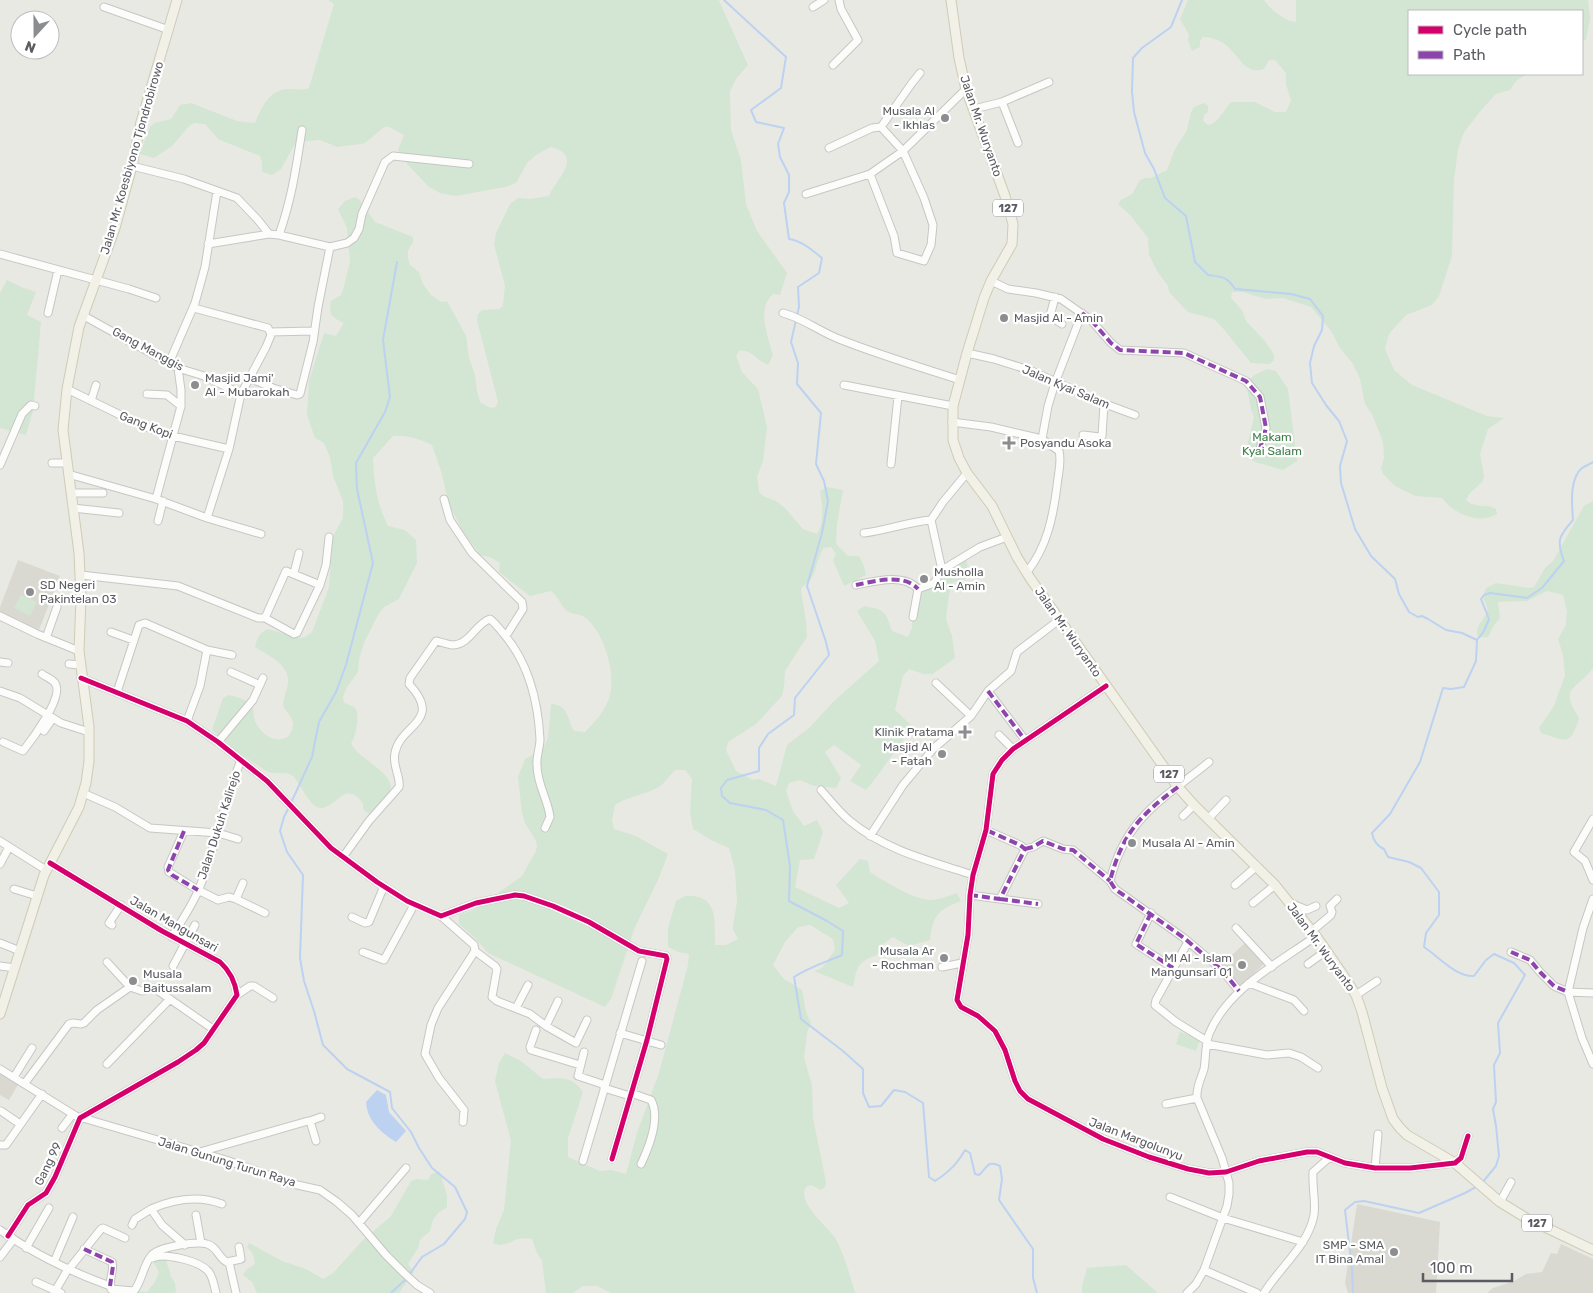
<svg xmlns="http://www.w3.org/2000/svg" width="1593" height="1293" font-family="Rubik,sans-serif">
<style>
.education{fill:#d9d9d2}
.green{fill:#d3e5d3}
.water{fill:#bcd2f0}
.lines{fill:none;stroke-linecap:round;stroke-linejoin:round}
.stream{stroke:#bcd2f0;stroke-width:2}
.minor-casing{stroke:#c6c6c4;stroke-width:9}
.major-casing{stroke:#cfcbb5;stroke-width:11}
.minor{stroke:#fcfcfb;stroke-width:7}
.major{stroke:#f1f1e7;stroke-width:9}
.quiet{stroke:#8e44ad;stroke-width:4;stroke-dasharray:8 4;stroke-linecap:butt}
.cycleway-casing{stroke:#fff;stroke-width:8}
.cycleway{stroke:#d6006c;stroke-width:5}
.poi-dot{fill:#8c8d8f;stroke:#fff;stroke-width:2}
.labels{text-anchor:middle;stroke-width:4.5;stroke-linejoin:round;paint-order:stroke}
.shield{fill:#fff;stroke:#8c8d90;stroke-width:1}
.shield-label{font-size:11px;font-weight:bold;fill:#5a5c61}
.poi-label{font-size:12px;fill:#5a5c61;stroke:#fff;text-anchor:start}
.street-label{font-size:12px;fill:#5a5c61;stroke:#fff}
.park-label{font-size:12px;fill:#3d7d49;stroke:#fff}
</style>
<rect width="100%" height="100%" fill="#e9e9e4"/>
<!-- education -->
<path class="education" d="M18,560L60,576L39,630L0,615V607Z
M1245,943L1264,964L1239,987L1220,966Z
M0,1072L19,1083L9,1100L0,1095Z
M1357,1204L1440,1222L1436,1293H1348L1345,1283Z
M1561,1244L1593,1259V1293H1487L1493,1288L1514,1281L1526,1274L1542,1272L1551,1253L1557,1254Z"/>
<!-- green -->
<path class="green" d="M328,0H719L720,3L748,65L736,79L730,91L731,130L741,160L746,204L757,231L787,273L780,295L773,294C756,309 768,337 773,355L768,365C757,361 752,349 739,351L736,356L742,372L757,388L759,393L767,427L763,461L757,477L759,492L763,496L776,501L785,508L803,529L817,534C825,521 822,506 820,491L827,487L843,490L837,524L836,544L848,556H859L864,566L866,575L844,586L833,560L836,554L831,547L824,548C813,563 820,575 802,587L801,591L806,621L807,637L785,671L784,687L782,696L756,724L728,742L726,750L736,771L753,780L759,779L776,786L787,745L810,727L834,701L879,661L875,641L857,611L864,606C886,610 885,611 892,631L908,637L912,628V605L923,592L935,584L963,560L967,561L968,573L966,579L953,582L949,594L946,619L952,636L955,658L933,674H923L909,669L903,676L895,710L913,727C896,748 883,770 866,790L850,781L861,765L834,745L825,752L841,778L836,788L814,786L800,780L789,783L786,791L793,811L804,826L817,820L823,832L814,859L800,860L795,887L839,908L849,903L836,885L860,859L868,861L870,872C882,880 909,896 923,899C934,902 946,897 957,893L961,901C937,910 933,916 930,940L909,946L893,937L884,943L877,955C857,962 857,967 853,987L814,971L822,968L835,950L833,939L810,925L798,927L785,942L773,965L784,979L802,990C805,1001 804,1012 811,1022L807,1033L804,1058L812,1085L813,1118L826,1182L825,1187L821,1190L811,1185L806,1187C796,1203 829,1227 837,1241C845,1258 850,1275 855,1293H611L597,1286H583L573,1293H546L542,1261L537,1253L532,1239C528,1238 523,1238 518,1239C509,1242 503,1248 493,1243L496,1229L504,1210L511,1141L495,1081L499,1063L505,1053L521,1061L543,1079C561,1078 572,1076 583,1092L568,1138V1157L600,1171L611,1170L626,1174L637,1133L659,1073L688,965L689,954L678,952L668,947V928L676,901C686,895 687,895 698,897C719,902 714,928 715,945H726L738,939L733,930V924L737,902L735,870L729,848L713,841L693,829L690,812L692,779L685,770H675C670,775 664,784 659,787C645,795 628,796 615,805L612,820L614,829L636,836L668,854L658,880L635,927L611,999L605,1007L488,953L475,938L459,924V915L476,909L522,876L536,851L537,846L536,841L525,823L522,813L518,777L525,759L542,750L548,738L551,704C569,705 567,719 574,731L585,732C594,723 603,713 608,701C618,678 605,634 586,618C580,613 570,615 565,609C559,602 559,598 551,591L530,596L499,572L500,563L490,557L480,555L462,530L449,504L441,471L432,445C419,439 408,435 393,436L373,458C374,482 377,505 388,526L405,530L416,540L417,563L399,599L384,607L378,615L364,643L359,660L358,672L347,687L343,697L344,703C348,704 353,706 355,708C361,714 355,738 351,744C354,748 358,753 362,756C369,762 396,779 390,790C387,799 375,807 369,814L363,809V804C344,776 335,814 317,807C309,804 300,783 293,776C284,770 276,776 266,771L235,750L212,730L223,698L228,695C235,696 247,699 252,706C254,710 253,714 254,718C257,729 270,742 282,739C287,738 289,736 291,732C297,720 289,716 283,706C283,698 287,691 288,683C290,664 267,655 255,647C257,638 259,634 267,629L300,638L305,637L312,632L329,587L333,536L343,518V501L333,476L330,457L324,443L315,438L307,415L309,381L324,333L336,336L344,323C332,317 328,315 331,301L341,295L343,290L350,262L347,228L338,209L345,201L355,197L360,200L375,222L413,237V243C406,250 407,256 410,265L419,272L423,284L431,295L441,302L447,301L466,336L469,358L475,375L477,391L480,402L490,408L496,407L498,402L477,320L478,314L482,310L499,309L503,306L505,286L494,244L496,233L510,204L518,198L530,199L549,196C555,180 585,156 551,147L536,155L527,163L516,183L505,187L456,196L440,193L429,187L408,165L398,150L404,135L389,127H384L365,143L360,144L337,147L320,140L296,142L281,169L272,175L262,172V162L260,156L218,139L205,124L195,123L190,125L172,146L154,158L140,154L150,127L154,123L171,119L180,105L191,103L237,121L255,123C262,107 269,89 289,89C296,89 302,91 309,88L334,4Z
M1188,0H1264C1270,9 1284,21 1296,22V0H1588L1590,19L1586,40L1582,41V11H1409V74H1527L1516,81L1510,90L1496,94L1483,108L1464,132L1458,149L1454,180L1452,256L1439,296L1432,305L1406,315L1389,334L1385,349L1394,370L1412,385L1487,416L1504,418L1488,429L1480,454L1484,476L1483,481L1470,493L1466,500C1475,509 1486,503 1496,509L1497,514C1480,525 1453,514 1442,498L1415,496L1395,486L1383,474L1381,468L1384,458L1383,442L1372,414L1365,404L1360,379L1353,364L1340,348L1331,331L1311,307L1283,298L1265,299L1243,292H1232L1231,298L1242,310L1246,321L1265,341L1274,355V360L1270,364L1251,363L1222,327L1214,319L1188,312L1169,292L1168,286L1157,271L1149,255L1148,238L1131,216L1118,204L1121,200L1132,194L1140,180L1145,178H1151L1167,170L1175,149L1187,130L1191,112L1194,107L1204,103L1208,106V112L1204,115L1203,121L1208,125C1217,124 1225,109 1231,102H1255L1275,112H1286L1291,101L1286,84V73L1275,60H1269L1264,69C1246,75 1240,58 1229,48C1223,41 1212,37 1203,37L1200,41V47L1192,51L1188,40L1189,35L1180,19Z
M7,280L21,287L36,292L27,315L41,322L33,411L26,435L0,428V293Z
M1267,369L1276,371L1288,389L1297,461L1283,470L1255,462L1245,455L1254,417L1251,409L1246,384L1254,375Z
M1593,501V668C1575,692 1559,686 1579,718C1570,748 1566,740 1541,733L1539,728L1554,706L1565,675L1563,655L1558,639L1566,625L1567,611L1563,595L1547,591L1527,601L1498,602L1500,618L1493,627L1488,637L1478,638C1474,626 1483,622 1487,612C1489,606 1483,601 1483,596C1484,593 1485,591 1486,588L1496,583L1529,588L1534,587L1545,568L1553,561L1584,506Z
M21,595L37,602L30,616L14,608Z
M1180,1032L1200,1039L1196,1051L1176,1044Z
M440,1172L447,1196V1207L438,1213L433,1220L430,1231L420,1240L418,1248L408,1264L414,1272L399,1293H257L252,1282L243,1275L246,1270L255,1264L253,1254L247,1247L249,1243L282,1261L306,1269L323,1279L333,1273L363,1240L391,1216L411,1181L416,1179L428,1180L431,1174Z
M164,1255L170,1272V1275L175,1283L176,1292L173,1293H133L137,1291L147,1292L155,1282L159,1272L151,1258Z
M1126,1265L1158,1293H1082V1286L1087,1268Z"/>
<!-- water -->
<path class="water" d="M377,1090L386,1095L389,1112L406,1131L396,1142C380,1132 367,1120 366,1102Z"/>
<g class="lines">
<!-- stream -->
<path class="stream" d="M724,0L786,57L781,88L751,110L756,122L784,128L778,144L780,157L789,175V192L784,203L789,239C802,241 812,250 822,258L819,273L798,287L799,307L797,315
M1182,0L1171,27L1142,48L1133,58L1132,92L1134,112L1145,153L1154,169L1165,198L1186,216L1195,262L1208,275C1222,277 1227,276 1235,289L1291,294L1310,299L1323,316L1322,330L1314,346L1310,363L1312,383L1326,405L1339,421L1347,441L1340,466L1341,483L1355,529L1371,556L1395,579L1399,594L1409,612L1418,617L1422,616L1428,619L1446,630L1462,633L1477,640L1476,661L1464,687L1451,689L1443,688L1420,762L1390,814L1372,833C1373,840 1378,847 1384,849L1388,857L1409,862L1421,868L1439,892V915L1426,933L1424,947C1439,957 1456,977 1474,976L1486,960L1494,954L1514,963L1525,975L1498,1023L1500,1053L1494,1065L1496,1102L1493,1109L1496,1126L1499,1156L1496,1166L1482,1183
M796,320L791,342L798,363L797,384L821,413L816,464L824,481L828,501L822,533L807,586L826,642L829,655L795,698L794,715L768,734L759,748V771L727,780L721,788L722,796L730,803L766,810L783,820L790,866L789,901L827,921L843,931L842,955C826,962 809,967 794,977L801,1019L843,1051L863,1069V1093L869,1107L881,1106L894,1090L905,1092L923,1103L929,1177L935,1181C949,1172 957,1164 965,1150L970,1153L975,1174L979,1175C988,1167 987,1160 1000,1166L1002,1179L999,1200L1033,1249V1278L1037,1293
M1477,640L1484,631L1489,619L1481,599L1484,595L1490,593L1527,598L1542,588L1564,561C1556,540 1559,536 1573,520C1572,505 1569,479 1582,468C1585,466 1590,464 1593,462
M291,803L312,757L319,722L336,692L346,665L373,563L357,489L356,463L385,412L390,397L383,340L397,262
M289,807L284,817L280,831L287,852L303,875L300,958L304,981L314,1011L323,1045L347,1069L390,1092L392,1108L411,1132L419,1148L432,1168L455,1187L467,1212L465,1219L444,1244L422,1257L409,1275
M391,1293L406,1279
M1353,1293L1352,1269L1345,1210L1355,1202L1364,1201L1419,1213L1465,1193L1476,1187"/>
<!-- minor casing -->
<g class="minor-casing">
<path id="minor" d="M104,7L169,30
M813,7L824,0
M833,65L858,40L841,9L839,0
M1002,102L1018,143
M974,109L1002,102L1049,82
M829,148L872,128L881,127L912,83L920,73
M132,166L184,179L237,198L258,220L269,234L279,235L330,247L347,243L354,238L359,229L362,214L385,162L393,156L469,164
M870,174L894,236L897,253L924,261L931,245L933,225L924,198L903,151L881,127
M806,194L870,174L903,151L966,89
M279,235C292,198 296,168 302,130
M208,244L269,234
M0,254L129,289L156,298
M991,281L1008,289L1036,293L1061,299L1091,320L1111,343L1120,350L1184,353L1246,381L1260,397L1266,428L1259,452
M1055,297L1050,316L1062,324
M194,308L268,328L270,332
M48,313L58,270
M783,313C803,318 820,332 839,339C879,355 920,367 960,380
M84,316L169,363L178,368L204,376L241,394
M270,332L313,331
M967,353L994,359L1032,371L1100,402L1135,415
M169,363L195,303L205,267L217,191
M250,378L273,388L297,395L300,394L313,342L318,307L330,247
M844,385L953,406
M67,389L143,426L173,436L229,449
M147,394L167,395L181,406
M91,401L96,385
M952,422L991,427L1042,439
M1083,435L1100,437L1102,436L1104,404
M52,463H67
M891,464L898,396
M0,465L22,414L31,405L35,406
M68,474L156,499L207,518L261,534
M71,493H103
M156,499L181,406V390L178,368
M444,499L450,520L472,553L522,602L523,609L506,636
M73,508L119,513
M207,518L229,449L241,394L266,347L271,335L270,332
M158,521L163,501
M864,533C887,530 908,522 931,520
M942,570L980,547L1007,537
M1027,572C1047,547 1053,517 1057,486C1058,474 1062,462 1059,451L1042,439L1048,406L1055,383L1082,313
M294,573L299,553
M81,575L178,586L258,618H265L286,571L320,585L326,565L329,537
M856,585C875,581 904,573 918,589
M0,616L37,634L79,651
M913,617L918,589L934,583L942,570L931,520L943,502L967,473
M265,618L294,634L297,633L320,585
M111,632L133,640
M46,638L57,607
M207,650L232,655
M0,662L8,663
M69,664L80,665
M231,672L260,685
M81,678L187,721L218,742L267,781L331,848L377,882L407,901L441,916L476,903L515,895L524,896L553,906L589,922L639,951L666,956L667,959L647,1040L612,1159
M936,683L971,716
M1106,686L1013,749L1002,760L993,774L986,830L973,875L970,895L968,935L957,1000L961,1007L978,1016L995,1031L1005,1050L1015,1081L1020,1091L1028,1099L1103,1139L1149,1157L1188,1169L1209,1173L1226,1172L1259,1161L1307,1152H1317L1345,1163L1375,1168H1410L1455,1163L1461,1158L1468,1136
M0,691L20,698L61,723L89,732
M988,691L1025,740
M117,692L139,625L145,623L207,650L200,686L187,721
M44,731L53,718
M999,735L1013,749
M3,742L23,751C31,741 65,696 55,683C52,679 46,677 42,674
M218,742L253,700L263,678
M1209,762C1162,800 1125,818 1110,881L1115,889L1184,938L1222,970L1239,991
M821,790C830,800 839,812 850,821C885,850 930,861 973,875
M83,793L115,807L150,828L218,833L238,839
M1183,816L1194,805
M1208,819L1226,800
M1593,819L1574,852L1585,861L1593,880
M184,831L168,867L169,872L198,890L218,900L229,897L236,899L265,913
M870,836L903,785L933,749L971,716L988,691L1011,671L1017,652L1059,620
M0,841L46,870
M1025,849L1033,847L1043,841L1063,849L1073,850L1110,881
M343,857L369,821L399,787C401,777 392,766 395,753C400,724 444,722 409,684L410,678L436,641C441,642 446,644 452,645C470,645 476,623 490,619C495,623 499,628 503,633C529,663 538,700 540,739C540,748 536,756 537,765C537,785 548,799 550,817L545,828
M0,864L9,847
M1235,885L1257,866
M14,889L37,896
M970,895L1000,899L1025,849L1020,845L986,830
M236,899L243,883
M1000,899L1038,904
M1253,903L1275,885
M1290,903L1307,910L1316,906
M1151,913L1136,944L1173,968
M441,916L474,945L475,951L438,1008L431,1025L425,1054L439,1078L464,1110L463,1122
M352,917L365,923L369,922L384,886
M112,925L109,923L121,905
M1236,928L1272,967
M1312,931L1331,915L1332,912L1330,906L1337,899
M172,937C181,921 192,906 199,889C216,847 224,802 241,760
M1188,942L1156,1000L1155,1005L1176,1022L1207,1041
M0,943L20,951
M475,951L495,966L497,969L492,997L497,1001L530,1014L546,1026L576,1043L587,1020
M363,952L384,960L414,905
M1511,952L1530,960L1540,972L1554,986L1568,992L1593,993
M107,962L130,987
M1308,964L1326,951
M0,966L15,968
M173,966L195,925
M942,967L962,963
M1249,983L1294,1000L1304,1011
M1568,992L1583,928L1593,899
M1568,992L1582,1038L1593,1064
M237,995L250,986H254L273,998
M1356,995L1377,981
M516,1008L528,985
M546,1026L558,1001
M536,1030L530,1047L531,1050L580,1065
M620,1033L661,1045
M1207,1044L1267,1055L1289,1053L1301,1057L1318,1068
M584,1052L578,1076L605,1085
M107,1064L170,999
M0,1069L76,1116L226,1160L293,1184L320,1190L337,1202L352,1215L386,1255L404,1273L417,1285L430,1293
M14,1077L32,1048
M25,1083L69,1024L73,1023L81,1024L84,1023L97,1010L130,987L142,991L154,988L213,1029
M604,1088L630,1096
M631,1093L651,1100C661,1118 649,1147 641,1164
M1166,1104L1197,1098
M1,1111L20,1124
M310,1121L321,1117
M62,1128L72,1115
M0,1145H6L42,1094
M200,1152L308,1121H310L316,1141
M583,1161L642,961
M1375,1168L1378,1134
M1170,1197L1223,1218L1303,1242
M1500,1202L1511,1182
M196,1215L201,1243
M359,1223L406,1168
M132,1225L135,1219L151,1209
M0,1230C34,1254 71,1272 110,1286
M8,1236L28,1205L46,1193L55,1177L80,1118L178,1062L196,1050L204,1043L237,995C235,981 230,971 220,962L162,931L50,863
M185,1245L162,1225L151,1209C174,1199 198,1195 222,1204
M26,1248L49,1208
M84,1249L112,1262C115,1271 107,1281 112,1290
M0,1257L13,1240
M152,1258C164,1252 199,1261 208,1271C213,1276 214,1286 216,1293
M54,1262L73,1217
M229,1262L236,1293
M69,1269L101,1229L103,1228L125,1238
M1204,1270L1257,1293
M36,1282L61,1293
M111,1289L134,1291C142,1281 143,1266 151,1256C157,1247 197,1241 207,1244C218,1247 218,1258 227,1262L241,1259L239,1247
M54,1293L68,1269
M1187,1293L1196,1284L1204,1270L1227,1206L1229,1194V1183L1222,1158L1197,1098C1196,1087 1201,1079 1204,1069C1206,1057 1205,1045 1209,1034C1228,988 1277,964 1316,936
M1264,1293C1280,1267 1308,1246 1314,1215C1316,1201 1312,1187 1313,1172L1330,1157"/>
</g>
<!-- major casing -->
<g class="major-casing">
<path id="major" d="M951,0L959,58L966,89L1005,196L1013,224L1012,244L991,281L984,298L967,353L953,406V440L959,458L967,473L992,506L1017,557L1030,578L1178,787L1194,805L1275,885L1316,936L1341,972L1356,995L1362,1012L1382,1088L1393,1119L1400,1128L1407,1135L1455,1163L1500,1202L1526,1218L1593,1250
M0,1014L44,875L79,807L86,783L89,761V727L79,651L81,598L79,553L63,430L67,389L79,327L115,228L132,166L141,122L177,0"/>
</g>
<!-- minor -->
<use href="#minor" class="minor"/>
<!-- major -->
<use href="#major" class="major"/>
<!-- quiet -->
<path class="quiet" d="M1082,313L1091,320L1111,343L1120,350L1184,353L1246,381L1260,397L1266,428L1259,452
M856,585C875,581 904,573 918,589
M988,691L1025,740
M1178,787C1140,815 1122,834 1110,881L1115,889L1184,938L1222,970L1239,991
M184,831L168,870L172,875L198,890
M1025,849L1033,847L1043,841L1063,849L1073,850L1110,881
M970,895L1000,899L1025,849L1020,845L986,830
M1000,899L1038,904
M1151,913L1136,944L1173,968
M1511,952L1530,960L1540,972L1554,986L1568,992
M84,1249L112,1262L113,1266L110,1286"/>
<!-- cycleway casing -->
<g class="cycleway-casing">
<path id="cycleway" d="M81,678L187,721L218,742L267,781L331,848L377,882L407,901L441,916L476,903L515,895L524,896L553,906L589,922L639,951L666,956L667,959L647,1040L612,1159
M1106,686L1013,749L1002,760L993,774L986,830L973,875L970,895L968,935L957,1000L961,1007L978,1016L995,1031L1005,1050L1015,1081L1020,1091L1028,1099L1103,1139L1149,1157L1188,1169L1209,1173L1226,1172L1259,1161L1307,1152H1317L1345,1163L1375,1168H1410L1455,1163L1461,1158L1468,1136
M8,1236L28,1205L46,1193L55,1177L80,1118L178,1062L196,1050L204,1043L237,995C235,981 230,971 220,962L162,931L50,863"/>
</g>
<!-- cycleway -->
<use href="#cycleway" class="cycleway"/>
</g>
<!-- markers -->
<g class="poi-dot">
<circle cx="945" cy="118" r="5"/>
<circle cx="1004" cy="318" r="5"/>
<circle cx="195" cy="385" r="5"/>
<path d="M1006.5 435.5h5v5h5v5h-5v5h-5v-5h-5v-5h5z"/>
<circle cx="924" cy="579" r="5"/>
<circle cx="30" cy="592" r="5"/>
<path d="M962.5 724.5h5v5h5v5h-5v5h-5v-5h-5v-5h5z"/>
<circle cx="942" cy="754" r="5"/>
<circle cx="1132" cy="843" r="5"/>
<circle cx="944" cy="958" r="5"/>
<circle cx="1242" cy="965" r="5"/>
<circle cx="133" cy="981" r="5"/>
<circle cx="1394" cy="1252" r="5"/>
</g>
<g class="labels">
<!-- shield labels -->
<g class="shield">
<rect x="993" y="199.5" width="30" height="17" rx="4"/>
<rect x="1154" y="765.5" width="30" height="17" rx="4"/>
<rect x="1522" y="1214.5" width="30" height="17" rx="4"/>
</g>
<g class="shield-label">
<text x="1008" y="212">127</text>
<text x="1169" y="778">127</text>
<text x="1537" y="1227">127</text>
</g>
<!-- poi labels -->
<g class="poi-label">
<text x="935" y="115" text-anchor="end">Musala Al<tspan x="935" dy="14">- Ikhlas</tspan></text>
<text x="1014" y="322">Masjid Al - Amin</text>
<text x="205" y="382">Masjid Jami'<tspan x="205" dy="14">Al - Mubarokah</tspan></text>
<text x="1020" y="447">Posyandu Asoka</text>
<text x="934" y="576">Musholla<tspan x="934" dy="14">Al - Amin</tspan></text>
<text x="40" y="589">SD Negeri<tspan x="40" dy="14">Pakintelan 03</tspan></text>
<text x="954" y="736" text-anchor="end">Klinik Pratama</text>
<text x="932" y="751" text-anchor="end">Masjid Al<tspan x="932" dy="14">- Fatah</tspan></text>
<text x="1142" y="847">Musala Al - Amin</text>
<text x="934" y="955" text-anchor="end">Musala Ar<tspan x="934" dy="14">- Rochman</tspan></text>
<text x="1232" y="962" text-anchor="end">MI Al - Islam<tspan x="1232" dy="14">Mangunsari 01</tspan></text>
<text x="143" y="978">Musala<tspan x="143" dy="14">Baitussalam</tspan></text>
<text x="1384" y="1249" text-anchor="end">SMP - SMA<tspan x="1384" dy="14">IT Bina Amal</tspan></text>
</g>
<!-- street labels -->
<g class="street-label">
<text transform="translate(981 126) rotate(71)" y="4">Jalan Mr. Wuryanto</text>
<text transform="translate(132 158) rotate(-74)" y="4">Jalan Mr. Koesbiyono Tjondrobirowo</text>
<text transform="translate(148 349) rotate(28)" y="4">Gang Manggis</text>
<text transform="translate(1066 387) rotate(23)" y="4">Jalan Kyai Salam</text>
<text transform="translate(146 425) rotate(21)" y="4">Gang Kopi</text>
<text transform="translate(1068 632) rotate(55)" y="4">Jalan Mr. Wuryanto</text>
<text transform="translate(219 825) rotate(-72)" y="4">Jalan Dukuh Kalirejo</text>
<text transform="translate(174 924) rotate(30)" y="4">Jalan Mangunsari</text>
<text transform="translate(1321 947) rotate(54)" y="4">Jalan Mr. Wuryanto</text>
<text transform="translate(1136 1139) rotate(21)" y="4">Jalan Margolunyu</text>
<text transform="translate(227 1162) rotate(17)" y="4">Jalan Gunung Turun Raya</text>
<text transform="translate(48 1164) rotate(-64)" y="4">Gang 99</text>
</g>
<!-- park labels -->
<g class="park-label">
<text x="1272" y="441">Makam<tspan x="1272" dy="14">Kyai Salam</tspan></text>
</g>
</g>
<!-- legend -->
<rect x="1408" y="10" width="175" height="65" fill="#ffffff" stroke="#bdbec0"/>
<rect x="1418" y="26" width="25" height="8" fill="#d6006c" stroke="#bdbec0"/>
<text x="1453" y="35" font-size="15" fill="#5a5c61">Cycle path</text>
<rect x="1418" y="51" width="25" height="8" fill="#8e44ad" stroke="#bdbec0"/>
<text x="1453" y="60" font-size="15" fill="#5a5c61">Path</text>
<!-- north arrow -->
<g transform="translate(35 35) rotate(201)"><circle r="24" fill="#ffffff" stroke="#bdbec0"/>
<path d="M0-4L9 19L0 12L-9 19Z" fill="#8c8d8f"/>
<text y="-8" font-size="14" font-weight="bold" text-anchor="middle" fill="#5a5c61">N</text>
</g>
<!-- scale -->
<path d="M1423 1273v8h89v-8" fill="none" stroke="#5a5c61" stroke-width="2.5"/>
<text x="1430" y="1273" font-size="15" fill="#5a5c61" stroke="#ffffff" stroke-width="4" paint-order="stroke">100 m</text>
</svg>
